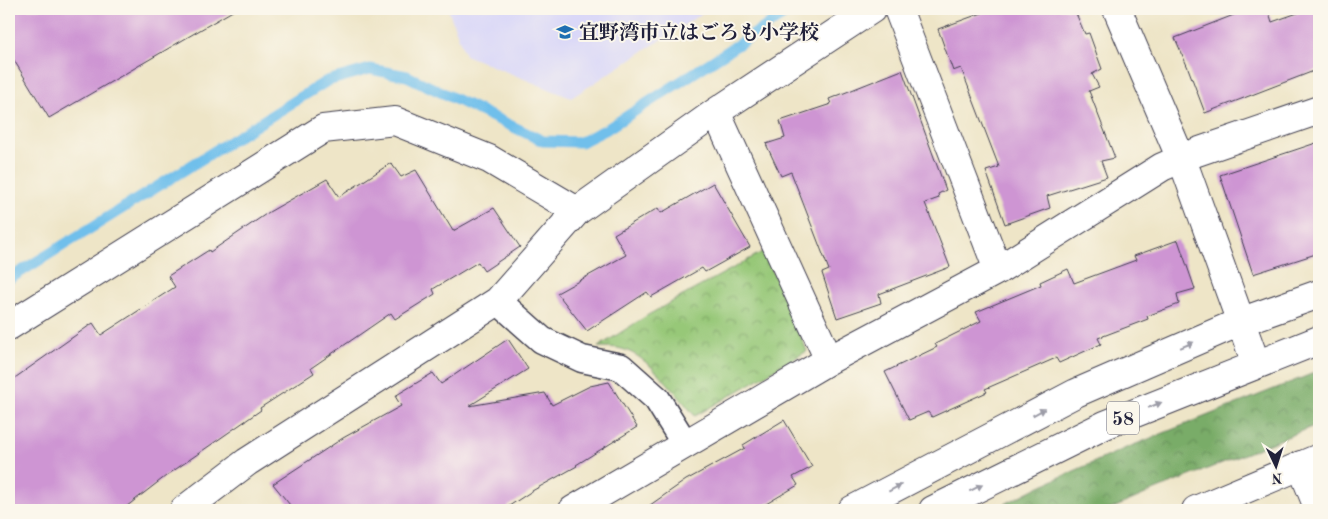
<svg xmlns="http://www.w3.org/2000/svg" width="1328" height="519" font-family="'Old Standard TT','Noto Serif JP',serif">
<style>
.built{fill:#d9d7f8}
.forest{fill:url(#forest-crowns);stroke:#4e6752}
.park{fill:url(#park-crowns);stroke:#5c755a}
.lines{fill:none;stroke-linecap:round;stroke-linejoin:round}
.stream{stroke:#70bfeb;stroke-width:11}
.building{fill:#ce95d3}
.pedestrian-casing{stroke:#413f50;stroke-width:29}
.minor-casing{stroke:#413f50;stroke-width:30}
.tertiary-casing{stroke:#413f50;stroke-width:30}
.trunk-casing{stroke:#413f50;stroke-width:30}
.pedestrian{stroke:#fff;stroke-width:26}
.minor{stroke:#fff;stroke-width:28}
.tertiary{stroke:#fff;stroke-width:28}
.trunk{stroke:#fff;stroke-width:28}
.oneway{fill:#9c9ca7}
.labels{text-anchor:middle;stroke-width:4;stroke-linejoin:round;paint-order:stroke}
.shield{fill:#fbf7ec;stroke:#636270;stroke-width:1}
.shield-label{font-size:19px;font-weight:bold;fill:#22223b}
.poi-label{font-size:20px;font-weight:bold;fill:#22223b;stroke:#fbf7ec;text-anchor:start}
</style>
<defs>
<pattern id="forest-crowns" width="20" height="18" patternUnits="userSpaceOnUse" patternTransform="scale(1.25)"><rect width="20" height="18" fill="#79ac68"/><path d="M2 6a3 3 0 1 1 6 0M12 15a3 3 0 1 1 6 0" fill="none" stroke="#638c57"/></pattern>
<pattern id="park-crowns" width="20" height="18" patternUnits="userSpaceOnUse" patternTransform="scale(1.25)"><rect width="20" height="18" fill="#97c878"/><path d="M2 6a3 3 0 1 1 6 0M12 15a3 3 0 1 1 6 0" fill="none" stroke="#7ba264"/></pattern>
</defs>
<rect width="100%" height="100%" fill="#fbf7ec"/>
<filter id="ink" filterUnits="userSpaceOnUse"><feTurbulence type="fractalNoise" baseFrequency=".02" numOctaves="2"/><feDisplacementMap in="SourceGraphic" scale="10" xChannelSelector="R" yChannelSelector="G"/><feConvolveMatrix kernelMatrix="1 2 1 2 8 2 1 2 1" color-interpolation-filters="sRGB"/></filter>
<filter id="wash" filterUnits="userSpaceOnUse"><feTurbulence type="fractalNoise" baseFrequency=".0096" numOctaves="4" result="noise"/><feDisplacementMap in="SourceGraphic" scale="20" xChannelSelector="R" yChannelSelector="G"/><feGaussianBlur stdDeviation="1.12" result="paint"/><feColorMatrix in="noise" values="0 0 0 0 0 0 0 0 0 0 0 0 0 0 0 0 0 1.4 0 .05"/><feComposite in="paint" operator="in"/></filter>
<g filter="url(#wash)">
<rect width="100%" height="100%" fill="#eee5c7"/>
<!-- built -->
<path class="built" d="M448,9H709L571,98L465,55Z"/>
<!-- forest -->
<path class="forest" d="M1319,371V424L1150,492L1109,510H993L1040,486L1126,448Z"/>
<!-- park -->
<path class="park" d="M764,251L807,351L695,416C677,395 649,356 622,349C615,347 606,347 598,347L648,315Z"/>
<g class="lines">
<!-- stream -->
<path class="stream" d="M9,279L327,81L370,69L407,76L543,141L581,142L607,129L793,9"/>
</g>
<g id="blocks">
<!-- building -->
<path class="building" d="M9,9H236L49,118L9,52Z
M993,9H1074L1085,34L1089,33L1102,69L1092,74L1099,87L1089,91L1115,158L1101,161L1107,177L1047,196L1050,208L1005,224L986,171L999,167L961,68L953,71L938,29Z
M1249,9H1268L1272,22L1309,9H1319V69L1205,113L1188,68L1175,38Z
M902,70L946,190L938,194L939,198L925,203L950,267L879,294L881,303L837,318L822,273L829,270L791,172L781,176L766,144L785,138L780,121L831,104L829,99Z
M1319,142V253L1253,274L1220,175Z
M391,163L401,177L416,170L453,231L494,208L520,247L484,271L478,262L433,289L435,294L395,319L391,313L311,368L314,373L260,408L261,410L166,476L122,510H9V382L93,323L101,335L175,287L168,276L209,250L210,252L269,212L327,179L339,197Z
M713,183L750,247L705,272L702,268L651,297L647,292L587,331L557,293L626,255L614,234L658,208L661,213Z
M1178,240L1195,289L1177,294L1179,304L1147,316L1148,319L1098,338L1101,344L1059,363L1056,358L985,389L987,392L932,417L928,412L909,420L885,372L937,347L935,344L981,321L976,312L1041,285L1040,282L1068,269L1074,283L1136,260L1134,256Z
M508,339L528,369L469,406L545,393L552,405L590,386L609,382L637,427L576,465L577,466L532,491L503,510H294L273,484L343,438L401,406L395,396L433,373L441,384Z
M784,420L812,467L793,477L798,485L756,510H643L686,480L745,448L743,445Z"/>
</g>
</g>
<g filter="url(#ink)">
<use href="#blocks" fill-opacity="0" stroke="#413f50" stroke-width="1"/>
<g class="lines">
<!-- pedestrian casing -->
<g class="pedestrian-casing">
<path id="pedestrian" d="M498,301L542,340L582,359L621,367L657,399L685,444"/>
</g>
<!-- minor casing -->
<g class="minor-casing">
<path id="minor" d="M898,9L998,270
M1117,9L1187,173L1256,364
M716,112L829,360
M9,326L323,129L395,121L489,159L577,211
M184,510L247,462L498,301L577,211L716,112L872,9
M573,510L829,360L998,270L1162,167L1197,152L1319,110
M852,510L1076,393L1240,322L1319,294"/>
</g>
<!-- tertiary casing -->
<g class="tertiary-casing">
<path id="tertiary" d="M1301,465L1319,510"/>
</g>
<!-- trunk casing -->
<g class="trunk-casing">
<path id="trunk" d="M933,510L1105,425L1319,340
M1196,510L1319,458"/>
</g>
<!-- pedestrian -->
<use href="#pedestrian" class="pedestrian"/>
<!-- minor -->
<use href="#minor" class="minor"/>
<!-- tertiary -->
<use href="#tertiary" class="tertiary"/>
<!-- trunk -->
<use href="#trunk" class="trunk"/>
</g>
<!-- one-way arrows -->
<defs><path id="oneway-solid" d="M-6-.8H1V-3.2L6.5 0L1 3.2V.8H-6Z" transform="scale(1.25)"/></defs>
<g class="oneway">
<use href="#oneway-solid" transform="translate(1187 345) rotate(-23)"/>
<use href="#oneway-solid" transform="translate(1155 405) rotate(-22)"/>
<use href="#oneway-solid" transform="translate(1039 412) rotate(-28)"/>
<use href="#oneway-solid" transform="translate(895 488) rotate(-28)"/>
<use href="#oneway-solid" transform="translate(976 488) rotate(-26)"/>
</g>
</g>
<!-- icons -->
<defs>
<g id="school-bare" transform="scale(1.35)"><path d="M0-5L7-2L0 1L-7-2ZM-4 1L0 2.5L4 1V4Q0 6-4 4Z" fill="#1f6fb2" stroke="#fbf7ec" stroke-width="2.5" paint-order="stroke"/></g>
</defs>
<g fill-rule="evenodd">
<use href="#school-bare" x="565" y="32"/>
</g>
<g class="labels">
<!-- shield labels -->
<rect class="shield" x="1107" y="401.5" width="32" height="33" rx="4"/>
<g class="shield-label">
<text x="1123" y="425">58</text>
</g>
<!-- poi labels -->
<g class="poi-label">
<text x="579" y="39">宜野湾市立はごろも小学校</text>
</g>
</g>
<!-- margin -->
<rect width="1328" height="519" fill="none" stroke="#fbf7ec" stroke-width="30"/>
<!-- north arrow -->
<g transform="translate(1276 466) rotate(176)" stroke="#fbf7ec" stroke-width="4" paint-order="stroke">
<path d="M0-4L9 19L0 12L-9 19Z" fill="#22223b"/>
<text y="-8" font-size="14" font-weight="bold" text-anchor="middle" fill="#22223b">N</text>
</g>
</svg>
